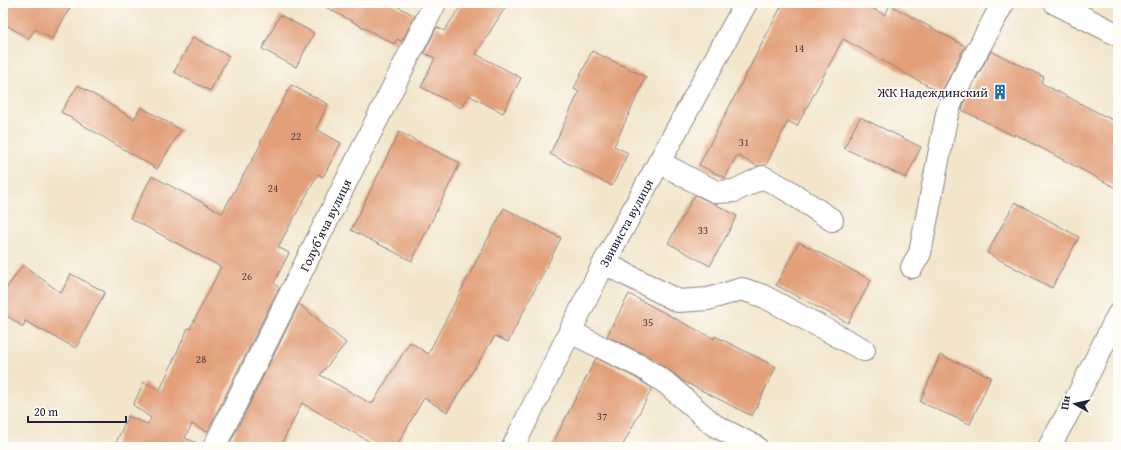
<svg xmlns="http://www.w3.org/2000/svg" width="1121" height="450" font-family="'Gentium Book Plus',serif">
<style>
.building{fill:#e29f78}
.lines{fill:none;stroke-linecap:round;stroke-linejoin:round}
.minor-casing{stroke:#8a8482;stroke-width:24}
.minor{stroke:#fff;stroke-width:22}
.labels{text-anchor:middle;stroke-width:3.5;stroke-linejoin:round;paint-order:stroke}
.number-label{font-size:11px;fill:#52414a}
.poi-label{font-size:13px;fill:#22223b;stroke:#fdfcf7;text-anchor:end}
.street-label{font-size:13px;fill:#22223b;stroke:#fdfcf7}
</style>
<rect width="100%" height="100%" fill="#fdfcf7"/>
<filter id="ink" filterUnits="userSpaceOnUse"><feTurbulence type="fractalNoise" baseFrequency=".025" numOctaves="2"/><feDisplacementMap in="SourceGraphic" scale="8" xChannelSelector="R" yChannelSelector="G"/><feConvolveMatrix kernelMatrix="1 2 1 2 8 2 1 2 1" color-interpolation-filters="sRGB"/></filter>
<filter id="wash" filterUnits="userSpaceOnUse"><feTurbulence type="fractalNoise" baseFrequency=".012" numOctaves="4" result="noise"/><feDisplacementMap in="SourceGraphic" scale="16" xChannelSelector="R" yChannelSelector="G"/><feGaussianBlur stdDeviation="0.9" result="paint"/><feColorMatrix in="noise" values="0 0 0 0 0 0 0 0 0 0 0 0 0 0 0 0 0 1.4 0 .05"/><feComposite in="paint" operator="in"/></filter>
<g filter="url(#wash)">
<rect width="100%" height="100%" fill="#f2e5ca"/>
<g id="blocks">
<!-- building -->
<path class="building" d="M3,3H73L52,39L35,29L29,39L3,23V15L5,11L3,10Z
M318,3H391L415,16L402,41L397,39L394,44Z
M463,3H508L476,54L521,78L503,113L468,95L461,108L421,87L435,58L424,53L437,27L444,31Z
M783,3H862L885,15L890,5L965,46L941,93L843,39L797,126L788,121L766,165L757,166L737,155L725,178L699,165Z
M280,15L314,33L296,67L262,49Z
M193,37L229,56L210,91L174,72Z
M592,51L646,77L614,146L628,153L612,186L550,154L579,92L574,89Z
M991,51L1044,77L1041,83L1118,123V189L1015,134L1014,136L962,110L966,97Z
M78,85L134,119L141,107L181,130L157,169L61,112Z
M291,85L328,104L316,129L341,143L323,177L318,174L278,247L289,253L274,283L279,288L207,432L192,424L185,438L202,445V447H114L128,416L148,424L151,418L133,405L144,382L160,390L188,328L190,329L221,267L130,218L152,176L222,213L261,144L260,143Z
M860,117L921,147L906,178L844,148Z
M399,132L460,163L412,261L351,230Z
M695,195L715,204L737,216L710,266L668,243Z
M1015,202L1079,237L1052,288L987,253Z
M504,208L561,238L508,342L495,336L447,412L424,398L396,447H379L302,403L280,447H238L230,443L299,304L346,343L320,375L372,404L410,342L428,354Z
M799,242L871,280L848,323L776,285Z
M23,265L61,293L71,274L105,292L76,348L25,321L23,327L3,313V293Z
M629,294L714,339L715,336L776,367L752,416L683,381L673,373L649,357L607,336Z
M940,355L991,377L970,424L920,402Z
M596,358L636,378L652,388L622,447H551Z"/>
</g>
</g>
<g filter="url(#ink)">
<use href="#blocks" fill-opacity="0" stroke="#8a8482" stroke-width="1"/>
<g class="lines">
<!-- minor casing -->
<g class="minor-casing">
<g id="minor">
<path d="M1055,3L1118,35"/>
<path d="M659,162L696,182L717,192L734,191L763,177L787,190L832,220"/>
<path d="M604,263L678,301L708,299L742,289L763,296L864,350"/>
<path d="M912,267L920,253L947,114L955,92L1003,3"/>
<path d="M570,332L642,367L666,383L714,425L756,447"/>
<path d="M214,447L435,3"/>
<path id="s1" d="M513,447L604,263L746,3"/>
<path d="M1049,447L1077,397L1118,315"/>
</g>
</g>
<!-- minor -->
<use href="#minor" class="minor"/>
</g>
</g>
<!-- icons -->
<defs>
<g id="building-bare" transform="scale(1.2)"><path d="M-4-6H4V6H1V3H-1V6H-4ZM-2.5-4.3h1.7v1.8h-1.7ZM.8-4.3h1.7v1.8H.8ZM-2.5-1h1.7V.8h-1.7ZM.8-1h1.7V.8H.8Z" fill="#1f6fb2" stroke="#fdfcf7" stroke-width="2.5" paint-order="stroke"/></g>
</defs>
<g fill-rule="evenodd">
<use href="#building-bare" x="1000" y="92"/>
</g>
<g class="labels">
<!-- number labels -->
<g class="number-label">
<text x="799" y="52">14</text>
<text x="296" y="140">22</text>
<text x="744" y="146">31</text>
<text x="273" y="192">24</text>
<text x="703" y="234">33</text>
<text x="247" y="280">26</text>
<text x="648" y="326">35</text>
<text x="201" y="363">28</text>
<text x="602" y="420">37</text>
</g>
<!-- poi labels -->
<g class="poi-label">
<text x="988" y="97">ЖК Надеждинский</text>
</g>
<!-- street labels -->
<g class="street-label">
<text dy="5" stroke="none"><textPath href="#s1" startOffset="251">Звивиста вулиця</textPath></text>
<text transform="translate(325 225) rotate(-64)" y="5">Голубʼяча вулиця</text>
</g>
</g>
<!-- margin -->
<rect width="1121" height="450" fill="none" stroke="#fdfcf7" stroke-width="16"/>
<!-- north arrow -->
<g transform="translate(1075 404) rotate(278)" stroke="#fdfcf7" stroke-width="3" paint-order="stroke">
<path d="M0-3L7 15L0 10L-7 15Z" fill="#22223b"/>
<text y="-6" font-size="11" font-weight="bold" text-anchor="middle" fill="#22223b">Пн</text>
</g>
<!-- scale -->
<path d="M28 416v6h98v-6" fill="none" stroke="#22223b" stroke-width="2"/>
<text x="34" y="416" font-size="12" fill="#22223b" stroke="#fdfcf7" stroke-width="3" paint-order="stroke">20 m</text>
</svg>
